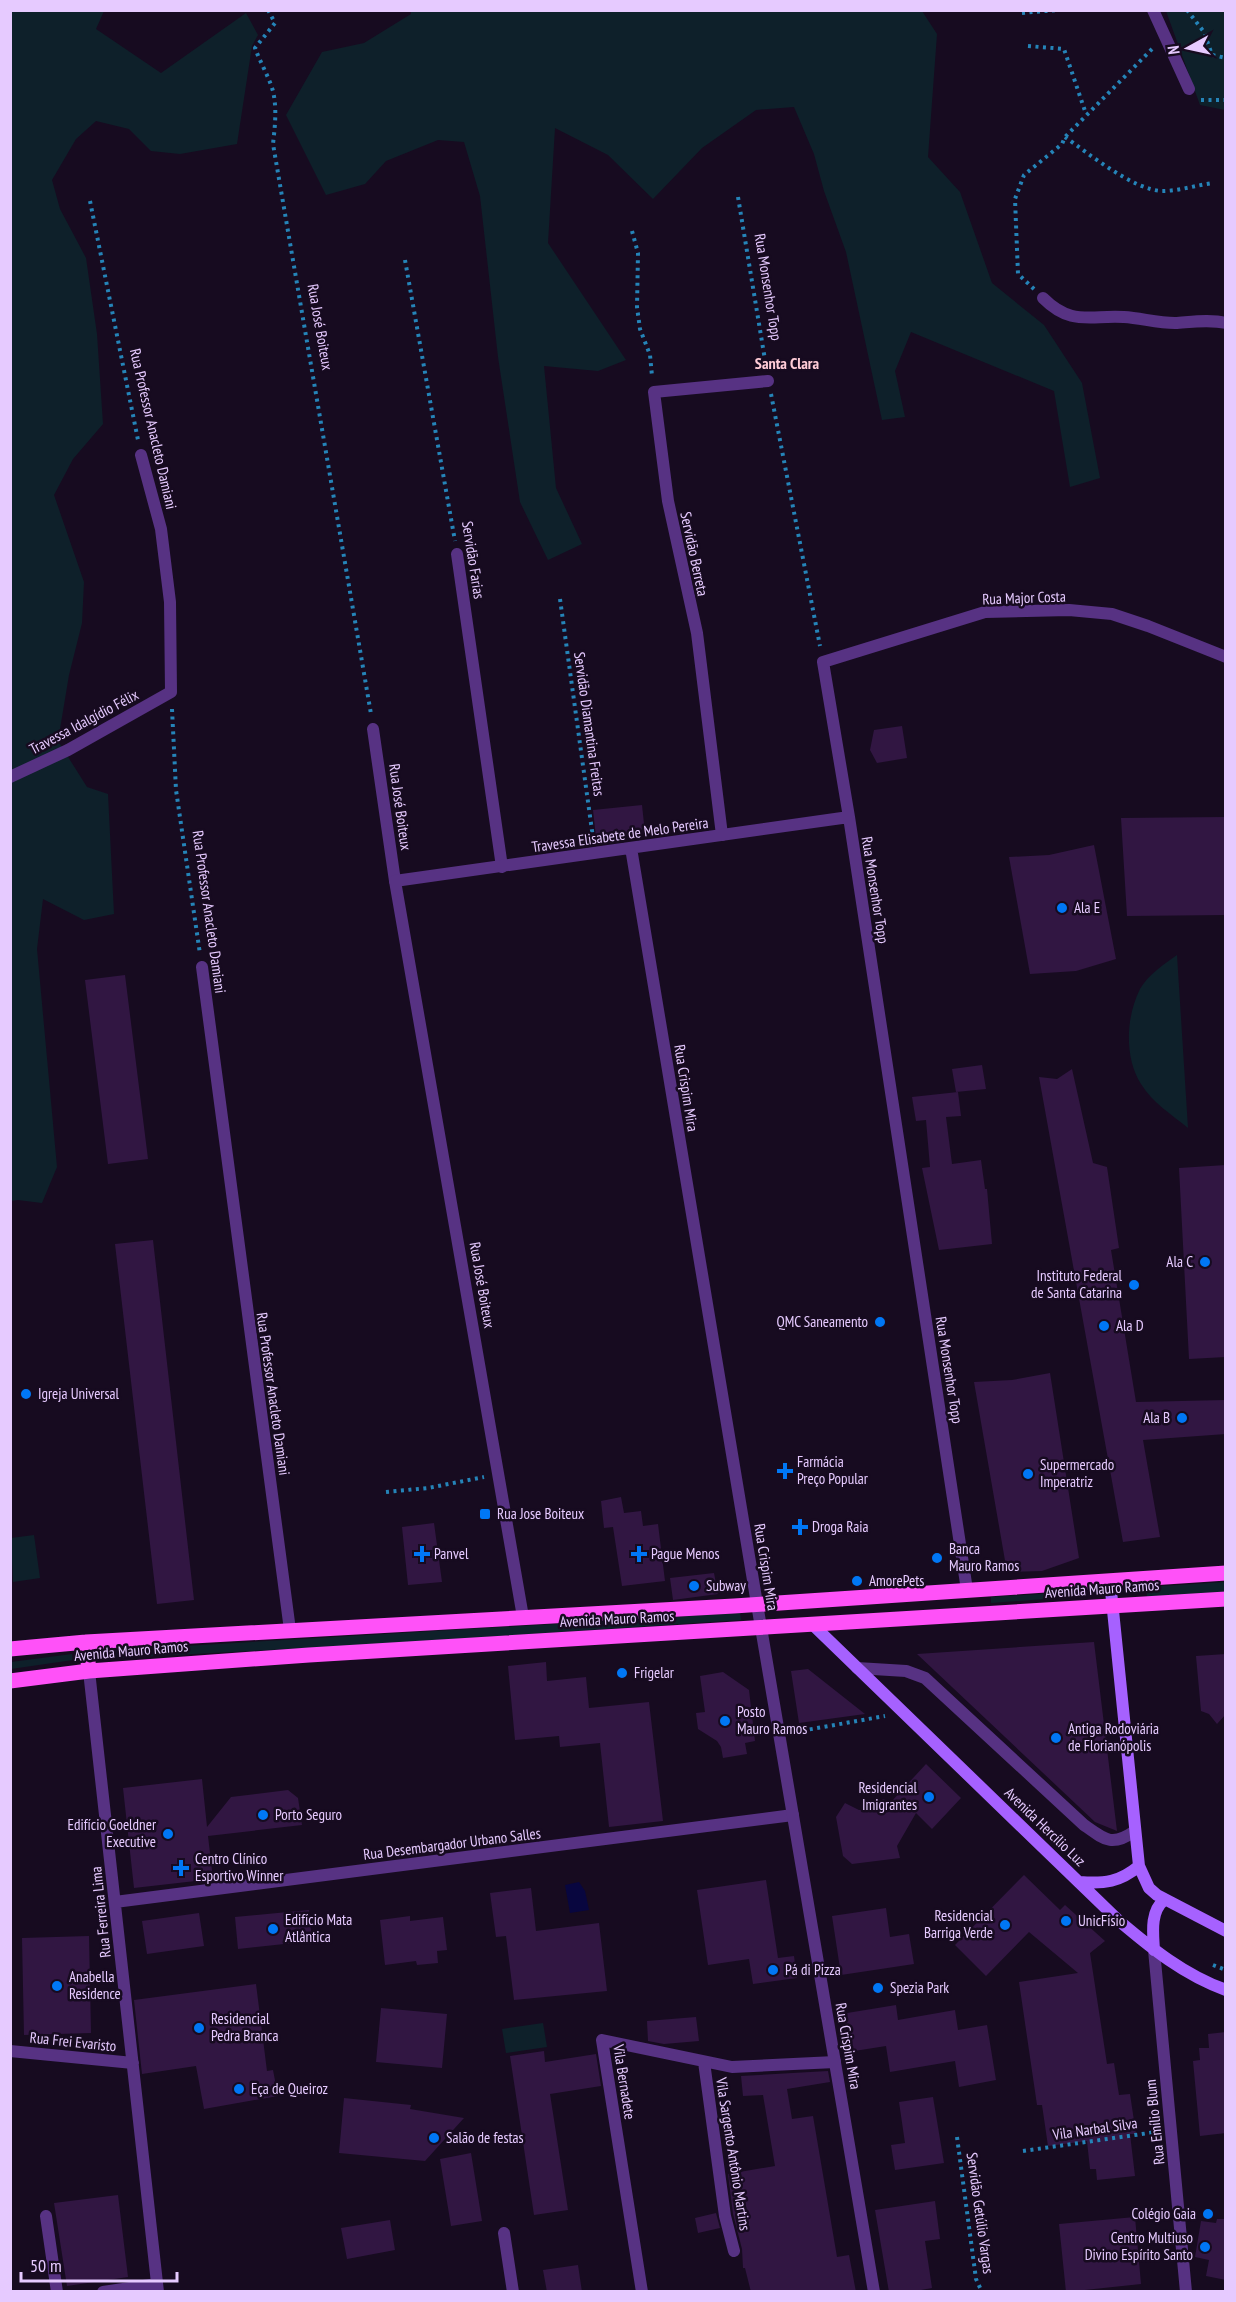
<svg xmlns="http://www.w3.org/2000/svg" width="1236" height="2302" font-family="'PT Sans Narrow',sans-serif">
<style>
.green{fill:#0e202a}
.water{fill:#08063f}
.building{fill:#311642}
.lines{fill:none;stroke-linecap:round;stroke-linejoin:round}
.path{stroke:#2584b8;stroke-width:4;stroke-dasharray:3 4.5;stroke-linecap:butt}
.service{stroke:#573283;stroke-width:12}
.minor{stroke:#573283;stroke-width:12}
.tertiary{stroke:#573283;stroke-width:12}
.secondary{stroke:#a661ff;stroke-width:12}
.primary{stroke:#ff51f8;stroke-width:15}
.poi-dot{fill:#0077f5;stroke:#170b20;stroke-width:2}
.labels{text-anchor:middle;stroke-width:5;stroke-linejoin:round;paint-order:stroke}
.street-label{font-size:15px;fill:#e6caff;stroke:#170b20}
.poi-label{font-size:15px;fill:#e6caff;stroke:#170b20;text-anchor:start}
.neighbourhood-label{font-size:16px;font-weight:bold;fill:#ffccd7;stroke:#170b20}
</style>
<rect width="100%" height="100%" fill="#170b20"/>
<!-- green -->
<path class="green" d="M11,11H104L96,29L161,73L246,13L258,35L252,46L237,144L180,154L151,151L129,129L96,121L76,139L52,180L60,209L86,258L97,334L103,424L73,459L54,495L84,582L82,623L69,675L58,741L87,787L108,794L114,914L84,920L43,899L37,949L57,1167L42,1203L18,1200L11,1201Z
M411,11H922L937,34L928,157L960,192L992,283L1044,325L1082,383L1100,478L1070,487L1054,391L911,332L895,371L905,417L882,420L846,252L824,191L814,154L794,107L756,110L702,148L653,199L608,155L555,128L548,243L626,360L598,371L544,366L556,488L582,544L548,560L520,502L498,357L480,196L464,142L438,140L386,161L365,184L326,195L286,115L322,52L364,43L411,14Z
M1166,11H1225V110L1200,105Z
M1177,955L1188,1128C1172,1115 1152,1102 1141,1084C1124,1057 1126,1017 1140,989C1148,975 1164,964 1177,955Z
M34,1535L40,1578L13,1582L11,1538Z
M1225,1582V1592L1147,1597L1146,1587Z
M1071,1592V1597L991,1603V1597Z
M740,1613L741,1620L363,1645L99,1659L98,1651Z
M72,1654L73,1660L11,1669V1662Z
M543,2023L547,2047L506,2053L502,2029Z"/>
<!-- water -->
<path class="water" d="M579,1882L585,1891L589,1910L570,1913L565,1885Z"/>
<!-- building -->
<path class="building" d="M902,726L907,758L877,763L870,750L874,730Z
M642,805L645,833L596,837L593,810Z
M1226,817V915L1127,916L1121,818Z
M1094,845L1116,959L1076,971L1030,974L1009,857L1049,855Z
M125,975L148,1159L108,1164L85,980Z
M982,1065L986,1089L956,1092L952,1069Z
M1072,1069L1093,1163L1107,1167L1119,1248L1111,1250L1136,1402L1226,1400V1434L1143,1440L1160,1537L1123,1542L1039,1077L1057,1079Z
M958,1092L961,1116L946,1117L952,1164L981,1160L985,1189H987L992,1244L939,1250L922,1168L930,1167L926,1120L916,1121L912,1097Z
M1226,1165V1357L1189,1359L1179,1168Z
M153,1240L194,1600L157,1604L115,1244Z
M1050,1373L1079,1558L1042,1571L1007,1572L974,1382L1012,1380Z
M621,1497L624,1513L641,1511L643,1526L658,1524L665,1581L622,1586L613,1527L604,1528L601,1501Z
M434,1523L442,1582L408,1585L402,1527Z
M714,1573L718,1594L673,1600L670,1578Z
M1094,1642L1117,1831L1095,1822L917,1654Z
M1226,1654V1714L1217,1724L1209,1714L1201,1711L1196,1656Z
M546,1662L547,1681L586,1677L589,1708L649,1702L663,1821L609,1827L600,1743L560,1747L559,1736L515,1740L508,1666Z
M808,1669L865,1714L799,1723L791,1671Z
M723,1672L749,1690L755,1741L745,1743L747,1754L723,1758L721,1747L717,1741L698,1729L696,1713L705,1712L700,1676Z
M926,1764L961,1798L932,1829L916,1813L897,1846L900,1858L852,1864L843,1856L836,1817L845,1803L859,1810H868L883,1799L891,1802Z
M202,1779L207,1827L231,1797L288,1790L298,1798L302,1825L208,1836L213,1879L134,1888L123,1788Z
M1024,1875L1060,1910L1065,1905L1105,1941L1090,1953L1107,2064L1114,2063L1119,2095L1130,2094L1136,2134H1130L1135,2176L1097,2180L1096,2169H1090L1087,2141L1048,2146L1042,2105H1037L1019,1982L1078,1973L1029,1932L986,1976L955,1945Z
M766,1880L778,1958L794,1956L797,1978L753,1984L749,1959L708,1965L697,1890Z
M531,1888L536,1931L599,1923L607,1991L514,2000L506,1936L496,1937L490,1893Z
M886,1908L890,1937L909,1934L914,1964L841,1975L832,1916Z
M309,1910L312,1941L238,1949L235,1917Z
M199,1913L204,1946L147,1954L142,1921Z
M410,1916V1921L443,1917L447,1950L437,1951L438,1963L417,1965L416,1961L385,1965L380,1920Z
M89,1936L91,2033L24,2035L22,1938Z
M256,1984L267,2071L273,2070L278,2096L204,2109L196,2066L142,2074L134,2000Z
M896,2005L898,2020L955,2010L958,2030L987,2025L996,2080L959,2087L955,2061L890,2072L886,2046L848,2052L841,2014Z
M381,2008L447,2014L442,2068L376,2062Z
M696,2017L699,2041L664,2044L648,2041L647,2021Z
M1226,2032V2133L1200,2136L1193,2061L1200,2060L1199,2048H1209L1208,2034Z
M544,2051L545,2062L596,2054L601,2086L550,2094L568,2210L534,2215L510,2056Z
M828,2071L830,2082L787,2089L792,2119L813,2116L837,2257L849,2255L856,2292H751L745,2268H743L742,2249L733,2214L728,2174L775,2166L763,2095L743,2096L741,2076Z
M933,2097L944,2163L895,2170L891,2145L905,2143L899,2102Z
M344,2098L411,2105L410,2109L464,2118L425,2161L339,2153Z
M471,2153L482,2221L451,2226L440,2159Z
M118,2195L128,2277L67,2286L54,2203Z
M935,2201L940,2239L925,2241L932,2288L910,2292H889L875,2210Z
M716,2213L720,2228L698,2233L695,2218Z
M1135,2217L1141,2284L1066,2292L1059,2224Z
M1217,2219H1226V2280L1206,2276L1209,2260L1195,2257L1201,2221L1216,2223Z
M390,2220L395,2250L347,2259L341,2228Z
M578,2265L582,2292H547L543,2270Z"/>
<g class="lines">
<!-- path -->
<path class="path" d="M268,10L275,23L255,48C260,62 269,77 273,91C277,109 275,126 273,144L371,714
M1187,10L1204,32L1212,55L1226,58
M1022,13L1058,10
M1028,46L1064,49L1086,114
M1201,100H1226
M1065,137C1089,154 1134,190 1162,191C1179,191 1197,185 1213,183
M738,197L766,366
M90,201L138,440
M632,231L638,253L637,307L640,329L650,355L652,376
M405,260L455,541
M1034,289L1018,274L1015,199L1024,175L1062,144L1065,137L1153,48
M771,394L820,646
M560,599L593,838
M172,709L176,790L200,954
M386,1492L428,1488L484,1477
M795,1732L885,1716
M1213,1965L1226,1970
M957,2137L976,2279L982,2292
M1023,2151L1156,2132"/>
<!-- service -->
<path class="service" d="M1153,10L1189,89
M1043,298C1071,326 1089,315 1124,317C1141,318 1157,323 1175,323C1191,322 1210,319 1226,323
M457,554L502,867
M373,729L395,881
M10,777L68,750L171,692L170,602L161,529L141,455
M722,835L697,633L668,501L654,392L768,381
M704,2062L725,2216L734,2251
M504,2233L513,2292
M642,2292L602,2040L732,2067L835,2062"/>
<!-- minor -->
<path class="minor" d="M631,848L757,1604
M202,967L290,1630
M967,1590L849,817L823,662L985,612L1069,610L1112,614L1148,626L1226,657
M523,1617L395,881L849,817
M857,1668L906,1671L925,1678L1084,1825C1105,1840 1112,1847 1135,1831
M89,1671L158,2292
M115,1902L793,1815
M10,2051L133,2063
M46,2216L57,2292
M103,2292L157,2284"/>
<!-- tertiary -->
<path class="tertiary" d="M757,1604L874,2292
M1154,1950L1186,2292"/>
<!-- secondary -->
<path class="secondary" d="M1110,1581L1139,1866L1149,1888L1157,1895L1226,1931
M813,1625L1118,1920C1151,1948 1184,1975 1226,1990
M1080,1882C1104,1884 1120,1882 1139,1866
M1154,1950C1153,1933 1150,1912 1164,1900"/>
<!-- primary -->
<path class="primary" d="M86,1642L89,1671
M10,1649L86,1642L734,1606L1226,1573
M10,1681L89,1671L309,1655L1226,1599"/>
</g>
<!-- markers -->
<g class="poi-dot">
<circle cx="1062" cy="908" r="6"/>
<circle cx="1205" cy="1262" r="6"/>
<circle cx="1134" cy="1285" r="6"/>
<circle cx="880" cy="1322" r="6"/>
<circle cx="1104" cy="1326" r="6"/>
<circle cx="26" cy="1394" r="6"/>
<circle cx="1182" cy="1418" r="6"/>
<path d="M782 1462h6v6h6v6h-6v6h-6v-6h-6v-6h6z"/>
<circle cx="1028" cy="1474" r="6"/>
<rect x="479" y="1508" width="12" height="12" rx="3"/>
<path d="M797 1518h6v6h6v6h-6v6h-6v-6h-6v-6h6z"/>
<path d="M419 1545h6v6h6v6h-6v6h-6v-6h-6v-6h6z"/>
<path d="M636 1545h6v6h6v6h-6v6h-6v-6h-6v-6h6z"/>
<circle cx="937" cy="1558" r="6"/>
<circle cx="857" cy="1581" r="6"/>
<circle cx="694" cy="1586" r="6"/>
<circle cx="622" cy="1673" r="6"/>
<circle cx="725" cy="1721" r="6"/>
<circle cx="1056" cy="1738" r="6"/>
<circle cx="929" cy="1797" r="6"/>
<circle cx="263" cy="1815" r="6"/>
<circle cx="168" cy="1834" r="6"/>
<path d="M178 1859h6v6h6v6h-6v6h-6v-6h-6v-6h6z"/>
<circle cx="1066" cy="1921" r="6"/>
<circle cx="1005" cy="1925" r="6"/>
<circle cx="273" cy="1929" r="6"/>
<circle cx="773" cy="1970" r="6"/>
<circle cx="57" cy="1986" r="6"/>
<circle cx="878" cy="1988" r="6"/>
<circle cx="199" cy="2028" r="6"/>
<circle cx="239" cy="2089" r="6"/>
<circle cx="434" cy="2138" r="6"/>
<circle cx="1208" cy="2214" r="6"/>
<circle cx="1205" cy="2247" r="6"/>
</g>
<g class="labels">
<!-- street labels -->
<g class="street-label">
<text transform="translate(768 287) rotate(81)" y="5">Rua Monsenhor Topp</text>
<text transform="translate(320 327) rotate(80)" y="5">Rua José Boiteux</text>
<text transform="translate(153 429) rotate(77)" y="5">Rua Professor Anacleto Damiani</text>
<text transform="translate(694 554) rotate(78)" y="5">Servidão Berreta</text>
<text transform="translate(473 560) rotate(81)" y="5">Servidão Farias</text>
<text transform="translate(1024 598) rotate(-2)" y="5">Rua Major Costa</text>
<text transform="translate(84 722) rotate(-28)" y="5">Travessa Idalgídio Félix</text>
<text transform="translate(589 724) rotate(82)" y="5">Servidão Diamantina Freitas</text>
<text transform="translate(400 807) rotate(82)" y="5">Rua José Boiteux</text>
<text transform="translate(620 835) rotate(-8)" y="5">Travessa Elisabete de Melo Pereira</text>
<text transform="translate(875 890) rotate(81)" y="5">Rua Monsenhor Topp</text>
<text transform="translate(209 912) rotate(82)" y="5">Rua Professor Anacleto Damiani</text>
<text transform="translate(686 1088) rotate(81)" y="5">Rua Crispim Mira</text>
<text transform="translate(482 1285) rotate(80)" y="5">Rua José Boiteux</text>
<text transform="translate(949 1370) rotate(81)" y="5">Rua Monsenhor Topp</text>
<text transform="translate(273 1394) rotate(82)" y="5">Rua Professor Anacleto Damiani</text>
<text transform="translate(766 1567) rotate(81)" y="5">Rua Crispim Mira</text>
<text transform="translate(1102 1589) rotate(-4)" y="5">Avenida Mauro Ramos</text>
<text transform="translate(617 1619) rotate(-3)" y="5">Avenida Mauro Ramos</text>
<text transform="translate(131 1651) rotate(-5)" y="5">Avenida Mauro Ramos</text>
<text transform="translate(1045 1827) rotate(44)" y="5">Avenida Hercílio Luz</text>
<text transform="translate(452 1844) rotate(-7)" y="5">Rua Desembargador Urbano Salles</text>
<text transform="translate(101 1912) rotate(-96)" y="5">Rua Ferreira Lima</text>
<text transform="translate(73 2042) rotate(6)" y="5">Rua Frei Evaristo</text>
<text transform="translate(848 2046) rotate(80)" y="5">Rua Crispim Mira</text>
<text transform="translate(624 2082) rotate(81)" y="5">Vila Bernadete</text>
<text transform="translate(1155 2122) rotate(-96)" y="5">Rua Emílio Blum</text>
<text transform="translate(1095 2129) rotate(-8)" y="5">Vila Narbal Silva</text>
<text transform="translate(733 2154) rotate(81)" y="5">Vila Sargento Antônio Martins</text>
<text transform="translate(980 2213) rotate(82)" y="5">Servidão Getúlio Vargas</text>
</g>
<!-- poi labels -->
<g class="poi-label">
<text x="1074" y="913">Ala E</text>
<text x="1193" y="1267" text-anchor="end">Ala C</text>
<text x="1122" y="1281" text-anchor="end">Instituto Federal<tspan x="1122" dy="17">de Santa Catarina</tspan></text>
<text x="868" y="1327" text-anchor="end">QMC Saneamento</text>
<text x="1116" y="1331">Ala D</text>
<text x="38" y="1399">Igreja Universal</text>
<text x="1170" y="1423" text-anchor="end">Ala B</text>
<text x="797" y="1467">Farmácia<tspan x="797" dy="17">Preço Popular</tspan></text>
<text x="1040" y="1470">Supermercado<tspan x="1040" dy="17">Imperatriz</tspan></text>
<text x="497" y="1519">Rua Jose Boiteux</text>
<text x="812" y="1532">Droga Raia</text>
<text x="949" y="1554">Banca<tspan x="949" dy="17">Mauro Ramos</tspan></text>
<text x="434" y="1559">Panvel</text>
<text x="651" y="1559">Pague Menos</text>
<text x="869" y="1586">AmorePets</text>
<text x="706" y="1591">Subway</text>
<text x="634" y="1678">Frigelar</text>
<text x="737" y="1717">Posto<tspan x="737" dy="17">Mauro Ramos</tspan></text>
<text x="1068" y="1734">Antiga Rodoviária<tspan x="1068" dy="17">de Florianópolis</tspan></text>
<text x="917" y="1793" text-anchor="end">Residencial<tspan x="917" dy="17">Imigrantes</tspan></text>
<text x="275" y="1820">Porto Seguro</text>
<text x="156" y="1830" text-anchor="end">Edifício Goeldner<tspan x="156" dy="17">Executive</tspan></text>
<text x="195" y="1864">Centro Clínico<tspan x="195" dy="17">Esportivo Winner</tspan></text>
<text x="993" y="1921" text-anchor="end">Residencial<tspan x="993" dy="17">Barriga Verde</tspan></text>
<text x="285" y="1925">Edifício Mata<tspan x="285" dy="17">Atlântica</tspan></text>
<text x="1078" y="1926">UnicFisio</text>
<text x="785" y="1975">Pá di Pizza</text>
<text x="69" y="1982">Anabella<tspan x="69" dy="17">Residence</tspan></text>
<text x="890" y="1993">Spezia Park</text>
<text x="211" y="2024">Residencial<tspan x="211" dy="17">Pedra Branca</tspan></text>
<text x="251" y="2094">Eça de Queiroz</text>
<text x="446" y="2143">Salão de festas</text>
<text x="1196" y="2219" text-anchor="end">Colégio Gaia</text>
<text x="1193" y="2243" text-anchor="end">Centro Multiuso<tspan x="1193" dy="17">Divino Espírito Santo</tspan></text>
</g>
<!-- neighbourhood labels -->
<g class="neighbourhood-label">
<text x="787" y="369">Santa Clara</text>
</g>
</g>
<!-- border -->
<rect width="1236" height="2302" fill="none" stroke="#e6caff" stroke-width="24"/>
<!-- north arrow -->
<g transform="translate(1188 48) rotate(262)" stroke="#170b20" stroke-width="4.5" paint-order="stroke">
<path d="M0-4.5L10 22L0 15L-10 22Z" fill="#e6caff"/>
<text y="-9" font-size="16" font-weight="bold" text-anchor="middle" fill="#e6caff">N</text>
</g>
<!-- scale -->
<path d="M21 2272v9h156v-9" fill="none" stroke="#e6caff" stroke-width="3"/>
<text x="30" y="2272" font-size="18" fill="#e6caff" stroke="#170b20" stroke-width="4.5" paint-order="stroke">50 m</text>
</svg>
